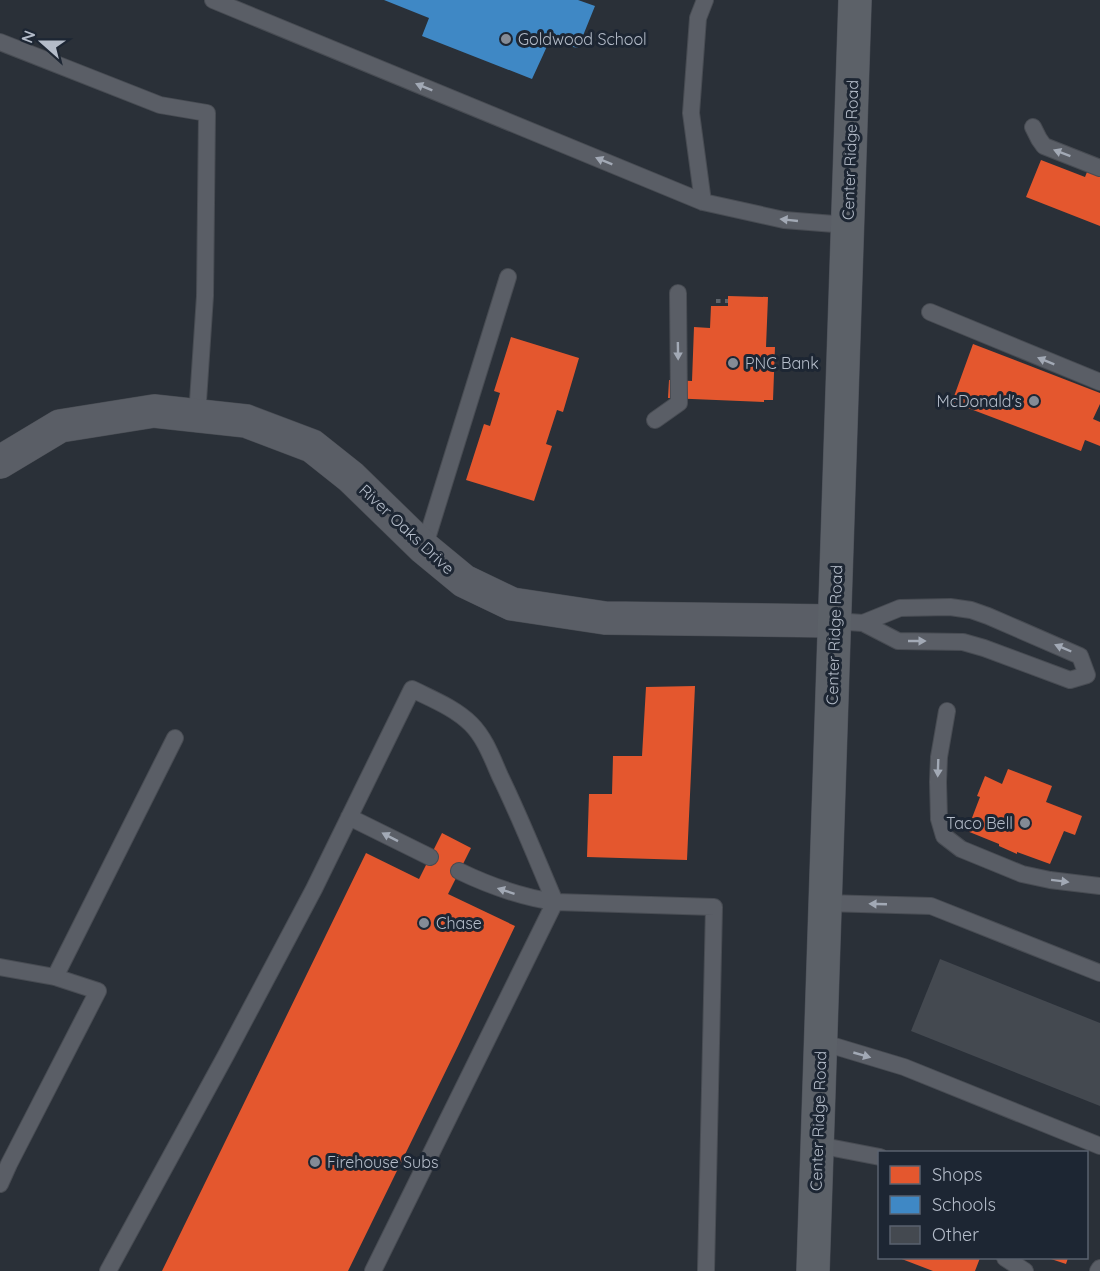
<svg xmlns="http://www.w3.org/2000/svg" width="1100" height="1271" font-family="Quicksand,sans-serif">
<style>
.shops{fill:#e4572e}
.schools{fill:#3f88c5}
.building{fill:#444950}
.lines{fill:none;stroke-linecap:round;stroke-linejoin:round}
.service-casing{stroke:#484c53;stroke-width:18}
.minor-casing{stroke:#484c53;stroke-width:34}
.primary-casing{stroke:#484c55;stroke-width:34}
.path{stroke:#5d636a;stroke-width:4;stroke-dasharray:4.5 4.5;stroke-linecap:butt}
.service{stroke:#5a5e66;stroke-width:16}
.minor{stroke:#5a5e66;stroke-width:33}
.primary{stroke:#5c6168;stroke-width:33}
.oneway{fill:#a2a9b5}
.poi-dot{fill:#848b96;stroke:#1d2633;stroke-width:2}
.labels{text-anchor:middle;stroke-width:6;stroke-linejoin:round;paint-order:stroke}
.poi-label{font-size:16px;fill:#b4bcc9;stroke:#1d2633;text-anchor:start}
.street-label{font-size:16px;fill:#b4bcc9;stroke:#1d2633}
</style>
<rect width="100%" height="100%" fill="#2a3038"/>
<!-- shops -->
<path class="shops" d="M1041,160L1085,177L1089,167L1100,171V226L1026,197Z
M728,296L768,297L766,347H775L773,400H764V402L668,398L669,380L692,381L694,327L710,328L711,306H728Z
M511,337L579,358L563,412L557,410L546,444L552,446L534,501L466,480L484,424L490,426L500,393L494,391Z
M973,344L1100,393V404L1093,419L1100,422V446L1085,440L1081,451L952,402Z
M695,686L687,860L587,857L589,794H612L613,756H642L646,687Z
M1008,769L1052,786L1046,802L1082,816L1075,835L1064,831L1050,864L1017,852V854L999,846V844L967,831L980,797L977,796L985,776L1002,784Z
M442,833L471,848L448,894L515,926L459,1044L348,1271H162L366,853L419,879Z
M899,1258H980L975,1271H933Z
M1048,1258H1068L1066,1264Z"/>
<!-- schools -->
<path class="schools" d="M384,0H578L595,6L578,48L549,42L532,79L422,36L429,18Z"/>
<!-- building -->
<path class="building" d="M940,959L1100,1023V1106L911,1031Z"/>
<g class="lines">
<!-- service casing -->
<g class="service-casing">
<path id="service" d="M213,0L703,202L784,220L847,225
M0,42L160,105L207,113L205,296L197,416
M1033,127L1039,139L1044,146L1100,168
M703,202L691,113L698,18L705,0
M930,312L1100,382
M655,420L679,403L678,293
M424,548L508,277
M834,621L863,623L898,641L963,642L984,648L1070,680L1087,675L1080,656L988,616L971,610L950,607L900,608L863,623
M947,711L939,757L938,782L939,819L944,836L961,849L1022,874L1050,880L1100,886
M349,817L430,857
M459,871C490,886 521,897 555,902
M825,903L931,906L1100,973
M0,967L55,977L98,991L9,1164L0,1184
M55,977L175,738
M821,1042L904,1067L1100,1146
M818,1145L880,1157
M1005,1258L1025,1271
M108,1271L226,1055L314,889L412,689C432,699 455,708 471,724C485,738 492,758 500,776C520,817 537,860 555,902
M373,1271L555,902L714,907L706,1271
M1098,1271L1100,1268"/>
</g>
<!-- minor casing -->
<g class="minor-casing">
<path id="minor" d="M0,462L60,426L154,411L246,421L312,446L351,477L424,548L464,581L512,604L605,618L834,621"/>
</g>
<!-- primary casing -->
<g class="primary-casing">
<path id="primary" d="M813,1271L855,0"/>
</g>
<!-- path -->
<path class="path" d="M716,301H728"/>
<!-- service -->
<use href="#service" class="service"/>
<!-- minor -->
<use href="#minor" class="minor"/>
<!-- primary -->
<use href="#primary" class="primary"/>
</g>
<!-- one-way arrows -->
<defs><path id="oneway-solid" d="M-6-.8H1V-3.2L6.5 0L1 3.2V.8H-6Z" transform="scale(1.5)"/></defs>
<g class="oneway">
<use href="#oneway-solid" transform="translate(424 87) rotate(-158)"/>
<use href="#oneway-solid" transform="translate(1062 153) rotate(-159)"/>
<use href="#oneway-solid" transform="translate(604 161) rotate(-158)"/>
<use href="#oneway-solid" transform="translate(789 220) rotate(-174)"/>
<use href="#oneway-solid" transform="translate(678 351) rotate(89)"/>
<use href="#oneway-solid" transform="translate(1046 361) rotate(-158)"/>
<use href="#oneway-solid" transform="translate(917 641)"/>
<use href="#oneway-solid" transform="translate(1063 648) rotate(-157)"/>
<use href="#oneway-solid" transform="translate(938 768) rotate(92)"/>
<use href="#oneway-solid" transform="translate(390 837) rotate(-153)"/>
<use href="#oneway-solid" transform="translate(1060 881) rotate(7)"/>
<use href="#oneway-solid" transform="translate(506 891) rotate(-162)"/>
<use href="#oneway-solid" transform="translate(878 904) rotate(-178)"/>
<use href="#oneway-solid" transform="translate(862 1055) rotate(16)"/>
</g>
<!-- markers -->
<g class="poi-dot">
<circle cx="506" cy="39" r="6"/>
<circle cx="733" cy="363" r="6"/>
<circle cx="1034" cy="401" r="6"/>
<circle cx="1025" cy="823" r="6"/>
<circle cx="424" cy="923" r="6"/>
<circle cx="315" cy="1162" r="6"/>
</g>
<g class="labels">
<!-- poi labels -->
<g class="poi-label">
<text x="518" y="45">Goldwood School</text>
<text x="745" y="369">PNC Bank</text>
<text x="1022" y="407" text-anchor="end">McDonald's</text>
<text x="1013" y="829" text-anchor="end">Taco Bell</text>
<text x="436" y="929">Chase</text>
<text x="327" y="1168">Firehouse Subs</text>
</g>
<!-- street labels -->
<g class="street-label">
<text transform="translate(850 150) rotate(-88)" y="6">Center Ridge Road</text>
<text transform="translate(407 529) rotate(43)" y="6">River Oaks Drive</text>
<text transform="translate(834 635) rotate(-88)" y="6">Center Ridge Road</text>
<text transform="translate(818 1121) rotate(-88)" y="6">Center Ridge Road</text>
</g>
</g>
<!-- legend -->
<rect x="878" y="1151" width="210" height="108" fill="#1d2633" stroke="#59626f" stroke-width="1.5"/>
<rect x="890" y="1166" width="30" height="18" fill="#e4572e" stroke="#59626f" stroke-width="1.5"/>
<text x="932" y="1181" font-size="18" fill="#b4bcc9">Shops</text>
<rect x="890" y="1196" width="30" height="18" fill="#3f88c5" stroke="#59626f" stroke-width="1.5"/>
<text x="932" y="1211" font-size="18" fill="#b4bcc9">Schools</text>
<rect x="890" y="1226" width="30" height="18" fill="#444950" stroke="#59626f" stroke-width="1.5"/>
<text x="932" y="1241" font-size="18" fill="#b4bcc9">Other</text>
<!-- north arrow -->
<g transform="translate(42 42) rotate(291)" stroke="#1d2633" stroke-width="4.5" paint-order="stroke">
<path d="M0-4.5L10 22L0 15L-10 22Z" fill="#b4bcc9"/>
<text y="-9" font-size="16" font-weight="bold" text-anchor="middle" fill="#b4bcc9">N</text>
</g>
</svg>
